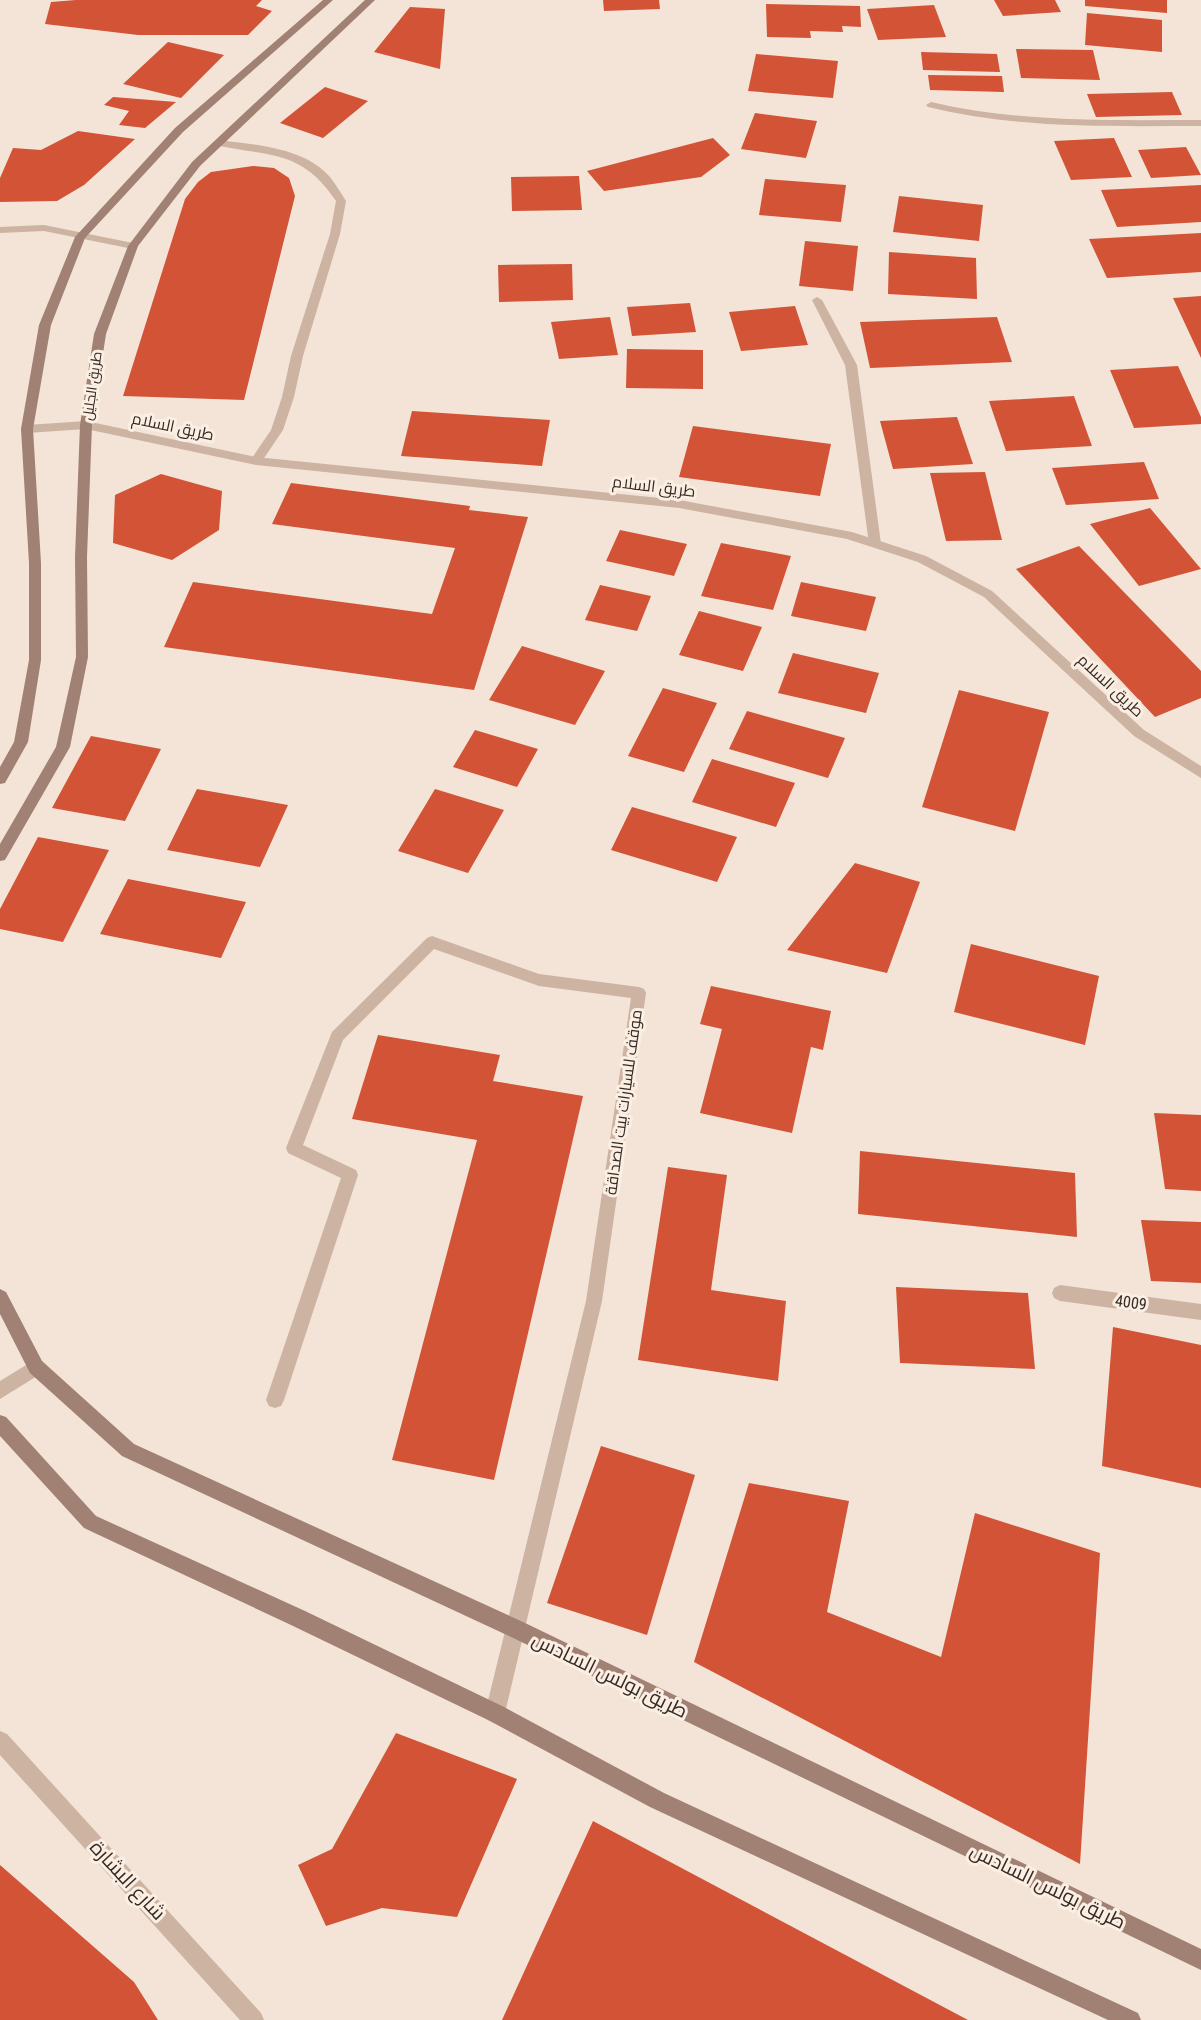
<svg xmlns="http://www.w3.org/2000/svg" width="1201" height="2020" font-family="'Roboto Condensed',Cairo,sans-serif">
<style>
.building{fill:#d25336}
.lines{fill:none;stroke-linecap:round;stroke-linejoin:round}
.lane{fill:#ccb3a2;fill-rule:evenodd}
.street{fill:#ccb3a2;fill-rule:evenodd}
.secondary{fill:#a08173;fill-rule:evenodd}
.labels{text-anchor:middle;stroke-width:6;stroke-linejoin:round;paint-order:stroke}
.far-street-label{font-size:14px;fill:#362a25;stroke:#fbefe3}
.street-label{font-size:16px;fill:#362a25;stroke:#fbefe3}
.near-street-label{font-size:20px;fill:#362a25;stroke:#fbefe3}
</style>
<rect width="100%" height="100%" fill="#f3e4d7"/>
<!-- building -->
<path class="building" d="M76,0H262L256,6L272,11L248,35H138L45,24L51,2Z
M603,0H659L660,9L604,11Z
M994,0H1055L1061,12L1003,16Z
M1085,0H1167V13L1085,6Z
M766,4L860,6L861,27L842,26L843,32L810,31L811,38L767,37Z
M934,5L946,37L878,40L867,9Z
M410,7L445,9L440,69L374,52Z
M1087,13L1162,20V52L1085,45Z
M168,42L224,55L181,98L123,84Z
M1016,49L1093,50L1100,80L1021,78Z
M921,52L997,54L1000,72L923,70Z
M756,54L838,61L833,98L748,91Z
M928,75L1002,76L1004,92L930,90Z
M325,87L368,101L323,138L280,123Z
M1172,92L1182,115L1096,117L1087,94Z
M113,97L176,102L145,128L119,125L129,111L104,105Z
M755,113L817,121L806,158L741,149Z
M78,131L135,139L84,185L57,201L0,202V178L13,148L41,150Z
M713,138L730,155L701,177L604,191L587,171Z
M1114,138L1132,177L1071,180L1054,141Z
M1186,147L1201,175L1151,178L1138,150Z
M253,166L274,168L289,178L295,196L244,400L123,396L185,199L198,182L211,172Z
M579,176L582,210L512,211L511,177Z
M765,179L846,185L841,222L759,215Z
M1201,185V222L1117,227L1101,190Z
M899,196L983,205L979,241L893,232Z
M1201,233V272L1107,278L1089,239Z
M805,241L858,246L853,291L799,286Z
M889,252L976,258L977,299L888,294Z
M572,264L573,300L499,302L498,265Z
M1201,296V358L1173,298Z
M690,303L696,332L632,336L627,307Z
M795,306L808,345L741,351L729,312Z
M610,317L618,355L559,359L551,322Z
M997,317L1012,362L870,368L860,322Z
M627,349L703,350V389L626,388Z
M1178,366L1201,417V424L1134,428L1110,370Z
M1074,396L1092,446L1006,451L989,401Z
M412,411L550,420L542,466L401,456Z
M957,417L973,464L893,469L880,421Z
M693,426L831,444L820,496L679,477Z
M1144,462L1159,499L1066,505L1052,468Z
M985,472L1002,540L946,541L930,473Z
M161,474L222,491L219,530L172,560L113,543L115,495Z
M291,483L470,506L469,510L528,517L474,690L164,647L193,582L432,614L455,548L272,524Z
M1150,508L1201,569L1139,586L1090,524Z
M620,530L687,544L674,576L606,561Z
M721,543L791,556L773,610L701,596Z
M1079,546L1201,671V698L1155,717L1016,569Z
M801,582L876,597L866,631L791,616Z
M600,585L651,596L637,631L585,620Z
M699,611L762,627L743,671L679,655Z
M522,646L605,671L575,725L489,700Z
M793,653L879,673L866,713L778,693Z
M663,688L717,703L684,772L628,756Z
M959,690L1049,712L1015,831L922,807Z
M747,711L845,738L828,778L729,749Z
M475,730L538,749L517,787L453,767Z
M91,736L161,749L125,821L52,808Z
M712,759L795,783L776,827L692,802Z
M197,789L288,805L260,867L167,850Z
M435,789L504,810L468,873L398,851Z
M632,807L737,837L717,882L611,850Z
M38,837L109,850L63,942L0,929V909Z
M855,863L920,882L887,973L787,950Z
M128,879L246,902L221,958L100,934Z
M971,944L1099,976L1085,1045L954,1012Z
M711,986L831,1011L823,1050L811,1047L792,1133L700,1113L722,1029L700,1024Z
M378,1035L500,1055L493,1081L583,1096L494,1480L392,1460L477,1140L352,1119Z
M1154,1113L1201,1115V1191L1165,1189Z
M860,1151L1075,1173L1077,1237L858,1214Z
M668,1167L727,1175L711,1290L786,1301L778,1381L638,1360Z
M1141,1220L1201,1222V1283L1151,1281Z
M896,1287L1028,1293L1035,1369L900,1363Z
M1113,1327L1201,1345V1488L1102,1466Z
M601,1446L695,1475L647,1635L547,1603Z
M749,1483L849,1501L827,1612L941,1657L975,1513L1100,1553L1080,1864L694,1662Z
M396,1733L517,1779L457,1917L382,1908L326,1926L298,1865L332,1849Z
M593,1821L968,2020H502Z
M0,1865L134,1982L158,2020H0Z"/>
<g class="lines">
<!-- lane -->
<path class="lane" d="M931,102C1020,123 1110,120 1201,120V126C1109,126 1018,129 928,107L926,105Z
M219,140C256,145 304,147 330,177C336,185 341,193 346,201L340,234L303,356L294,397L283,430L260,464L256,465L250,461L271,430L282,397L291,356L330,234L336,201C301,149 270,157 215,145V141Z
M817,297L822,300L857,365L881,544L875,548L869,544L845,365L812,300Z
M432,936L539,974L639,987L644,989L646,993L602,1301L505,1713L502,1720L495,1723L488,1720L485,1713L586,1301L631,998L539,986L434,949L343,1040L303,1145L356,1170L358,1175L284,1400L281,1406L275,1408L269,1406L266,1400L341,1178L288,1153L286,1148L332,1032L427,938Z"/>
<!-- street -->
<path class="street" d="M44,225L133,243L138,246L133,249L44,231L0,233V227Z
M86,421L256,457L679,500L852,532L926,556L992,591L1144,730L1201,766V778L1134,736L984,597L918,562L847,539L679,508L256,465L86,429L27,433L21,429L27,425Z
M1060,1285L1201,1304V1320L1060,1301L1054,1298L1052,1293L1054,1288Z
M36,1359L42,1361L45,1367L42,1373L0,1399V1381Z
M0,1731L7,1734L261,2013L264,2020H240L0,1755Z"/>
<!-- secondary -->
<path class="secondary" d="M323,0H333L183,132L85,238L51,325L33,429L41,563V660L28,742L5,783L0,784V767L14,742L29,660V563L21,429L39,325L75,237L175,128Z
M365,0H375L200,166L138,246L106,334L92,425L87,557L88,657L70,747L5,860L0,861V844L56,747L76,657L75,557L80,425L94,334L128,246L192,162Z
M0,1289L6,1292L42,1361L134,1444L523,1622L1201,1949V1970L509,1636L122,1456L30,1373L0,1314Z
M0,1415L6,1417L96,1516L305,1611L502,1706L664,1793L1138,2013L1141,2020H1108L650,1807L488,1720L291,1625L84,1528L0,1436Z"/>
</g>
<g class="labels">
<!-- far-street labels -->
<g class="far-street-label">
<text transform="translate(92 386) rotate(-82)" y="5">طريق الجليل</text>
</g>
<!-- street labels -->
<g class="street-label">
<text transform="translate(173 426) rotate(12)" y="6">طريق السلام</text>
<text transform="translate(654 486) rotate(7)" y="6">طريق السلام</text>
<text transform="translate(1111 685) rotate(43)" y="6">طريق السلام</text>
<text transform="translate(623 1102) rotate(-82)" y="6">موقف للسيارات بيت الصداقة</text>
<text transform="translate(1131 1302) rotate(8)" y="6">4009</text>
</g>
<!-- near-street labels -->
<g class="near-street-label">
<text transform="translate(610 1675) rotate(26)" y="7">طريق بولس السادس</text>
<text transform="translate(128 1880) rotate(47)" y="7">شارع البشارة</text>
<text transform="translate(1048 1886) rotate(26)" y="7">طريق بولس السادس</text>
</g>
</g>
</svg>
